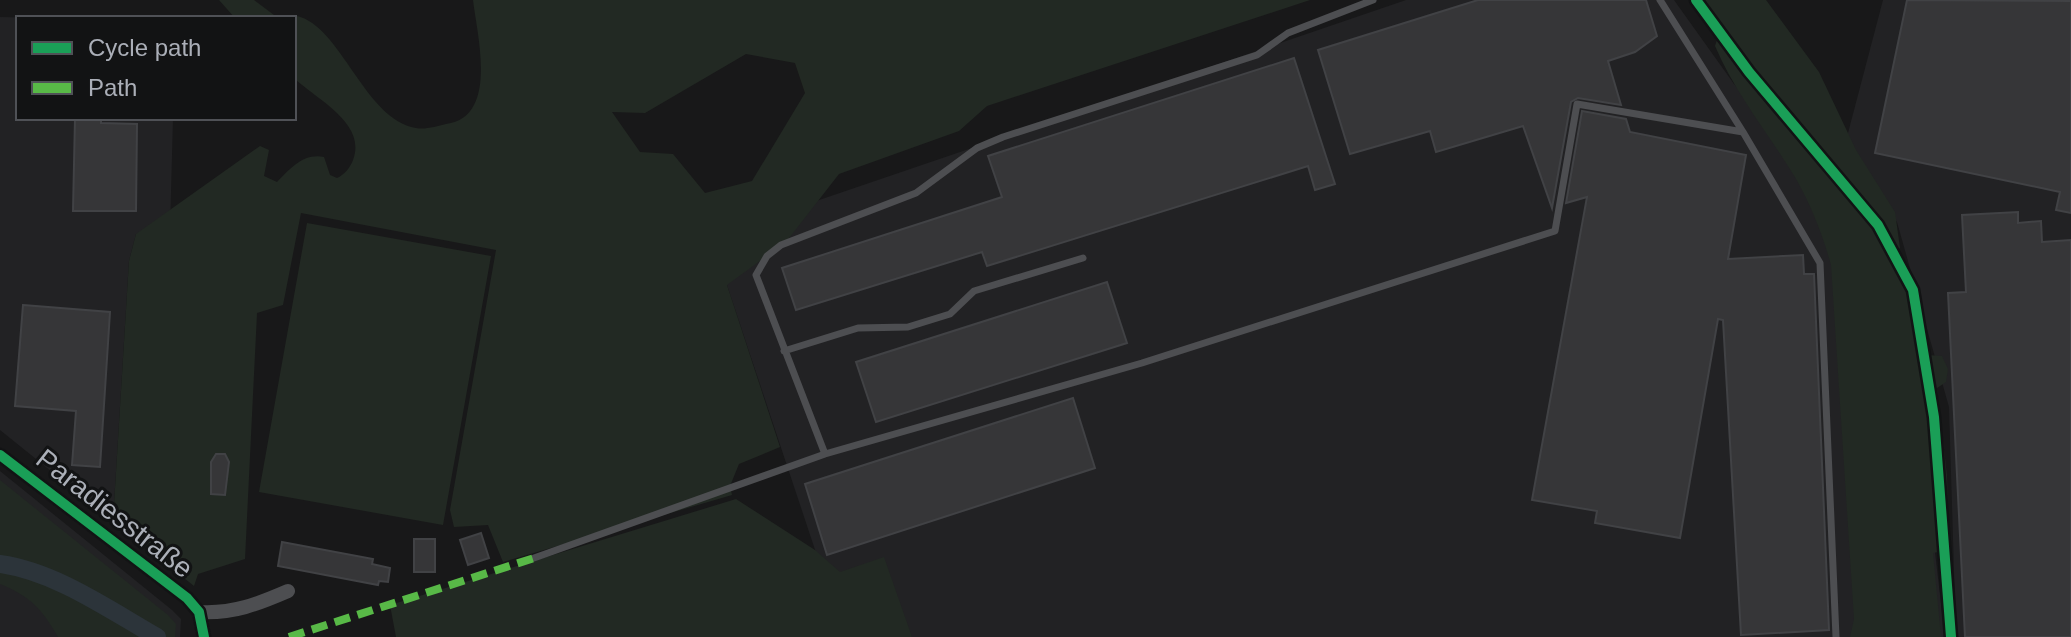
<svg xmlns="http://www.w3.org/2000/svg" width="2071" height="637" font-family="Arial,sans-serif">
<style>
.built{fill:#222224}
.green{fill:#222923;fill-rule:evenodd}
.lines{fill:none;stroke-linecap:round;stroke-linejoin:round}
.canal{stroke:#2c343a;stroke-width:18}
.building{fill:#363638;stroke:#414245;stroke-width:2}
.service{stroke:#4d4e51;stroke-width:7}
.minor{stroke:#4d4e51;stroke-width:14}
.quiet{stroke:#58b947;stroke-width:8;stroke-dasharray:16 8;stroke-linecap:butt}
.cycleway-casing{stroke:#121314;stroke-width:15}
.cycleway{stroke:#1a9f57;stroke-width:10}
.labels{text-anchor:middle;stroke-width:6;stroke-linejoin:round;paint-order:stroke}
.street-label{font-size:28px;fill:#abafb8;stroke:#121314}
</style>
<rect width="100%" height="100%" fill="#181819"/>
<!-- built -->
<path class="built" d="M1406,0H1674L1734,84L1864,227L1919,416L1945,637H844L711,237Z
M1883,0H2071V637H1956L1949,407L1897,222L1843,152Z
M0,17L45,18H18V118H173L170,230L136,234L129,261L113,521L0,430Z
M0,471L172,610L181,619L180,637H0Z"/>
<!-- green -->
<path class="green" d="M219,0H254L278,18H235Z
M473,0H1310L987,106L959,131L839,174L786,242L727,285L780,447L739,464L730,486L732,495L503,562L488,525L454,527L450,510L496,250L301,213L283,305L257,313L245,559L198,574L194,586L113,521L129,261L136,234L260,146L269,150L264,176L277,182C290,169 303,153 324,157L330,175L337,178C344,175 350,168 353,160C367,123 317,100 294,78V18H278C284,17 292,15 297,16C341,26 365,120 416,128C425,130 437,126 446,124C499,117 477,35 473,0ZM746,54L795,63L805,93L752,181L705,193L673,154L640,152L612,112L645,113Z
M1704,0H1766L1819,72L1856,150L1895,212L1900,248L1892,255L1908,289L1917,344L1927,355L1942,356L1948,369L1946,382L1937,388L1947,476L1949,550L1933,553L1941,637H1850L1854,619L1831,265C1822,233 1810,202 1793,174C1766,130 1735,93 1715,46L1722,25Z
M307,223L491,256L443,525L259,492Z
M0,480L168,615L176,624L175,637H58C42,609 30,596 0,584Z
M736,499L815,550L840,572L884,557L912,637H396L390,605Z"/>
<g class="lines">
<!-- canal -->
<path class="canal" d="M0,564C56,572 108,609 157,637"/>
</g>
<!-- building -->
<path class="building" d="M1478,0H1646L1657,36L1635,52L1608,61L1621,105L1578,98L1571,102L1552,208L1523,126L1436,152L1430,131L1350,154L1318,50Z
M1907,0L2071,1V213L2056,210L2060,192L1875,153Z
M1294,58L1335,184L1315,190L1308,166L987,266L982,252L796,310L782,268L1002,197L988,156Z
M1582,111L1626,119L1630,132L1746,155L1728,259L1803,255L1804,274H1814L1829,630L1741,635L1723,320L1718,319L1680,538L1595,523L1597,511L1532,500L1587,197L1566,203Z
M75,118H101V123L137,124L136,211H73Z
M2018,212V223L2041,221L2042,242L2071,240V637H1965L1948,293L1966,292L1962,215Z
M1107,282L1127,343L876,422L856,362Z
M23,305L110,312L100,467L72,465L76,411L15,406Z
M1073,398L1095,468L827,555L805,484Z
M216,454H225L229,462L225,495L211,494V462Z
M481,533L489,558L468,565L460,540Z
M414,539H435V572H414Z
M282,542L373,559L372,564L390,568L388,582L379,581L378,585L278,566Z"/>
<g class="lines">
<!-- service -->
<path class="service" d="M1373,0L1288,33L1257,55L1003,137L977,148L916,193L781,245L767,256L756,275L825,454L1142,363L1555,231L1577,104L1743,132L1820,263L1836,637
M1660,0L1743,132
M784,351L858,328L908,327L950,314L974,291L1083,258
M534,558L825,454"/>
<!-- minor -->
<path class="minor" d="M0,455L187,598L199,612L204,637
M199,612C233,614 258,604 288,591"/>
<!-- quiet -->
<path class="quiet" d="M289,637L534,558"/>
<!-- cycleway casing -->
<g class="cycleway-casing">
<path id="cycleway" d="M1696,0L1749,72L1878,225L1913,290L1934,417L1951,637
M0,455L187,598L199,612L204,637"/>
</g>
<!-- cycleway -->
<use href="#cycleway" class="cycleway"/>
</g>
<g class="labels">
<!-- street labels -->
<g class="street-label">
<text transform="translate(115 513) rotate(38)" y="10">Paradiesstraße</text>
</g>
</g>
<!-- legend -->
<rect x="16" y="16" width="280" height="104" fill="#121314" stroke="#4f5156" stroke-width="2"/>
<rect x="32" y="42" width="40" height="12" fill="#1a9f57" stroke="#4f5156" stroke-width="2"/>
<text x="88" y="56" font-size="24" fill="#abafb8">Cycle path</text>
<rect x="32" y="82" width="40" height="12" fill="#58b947" stroke="#4f5156" stroke-width="2"/>
<text x="88" y="96" font-size="24" fill="#abafb8">Path</text>
</svg>
